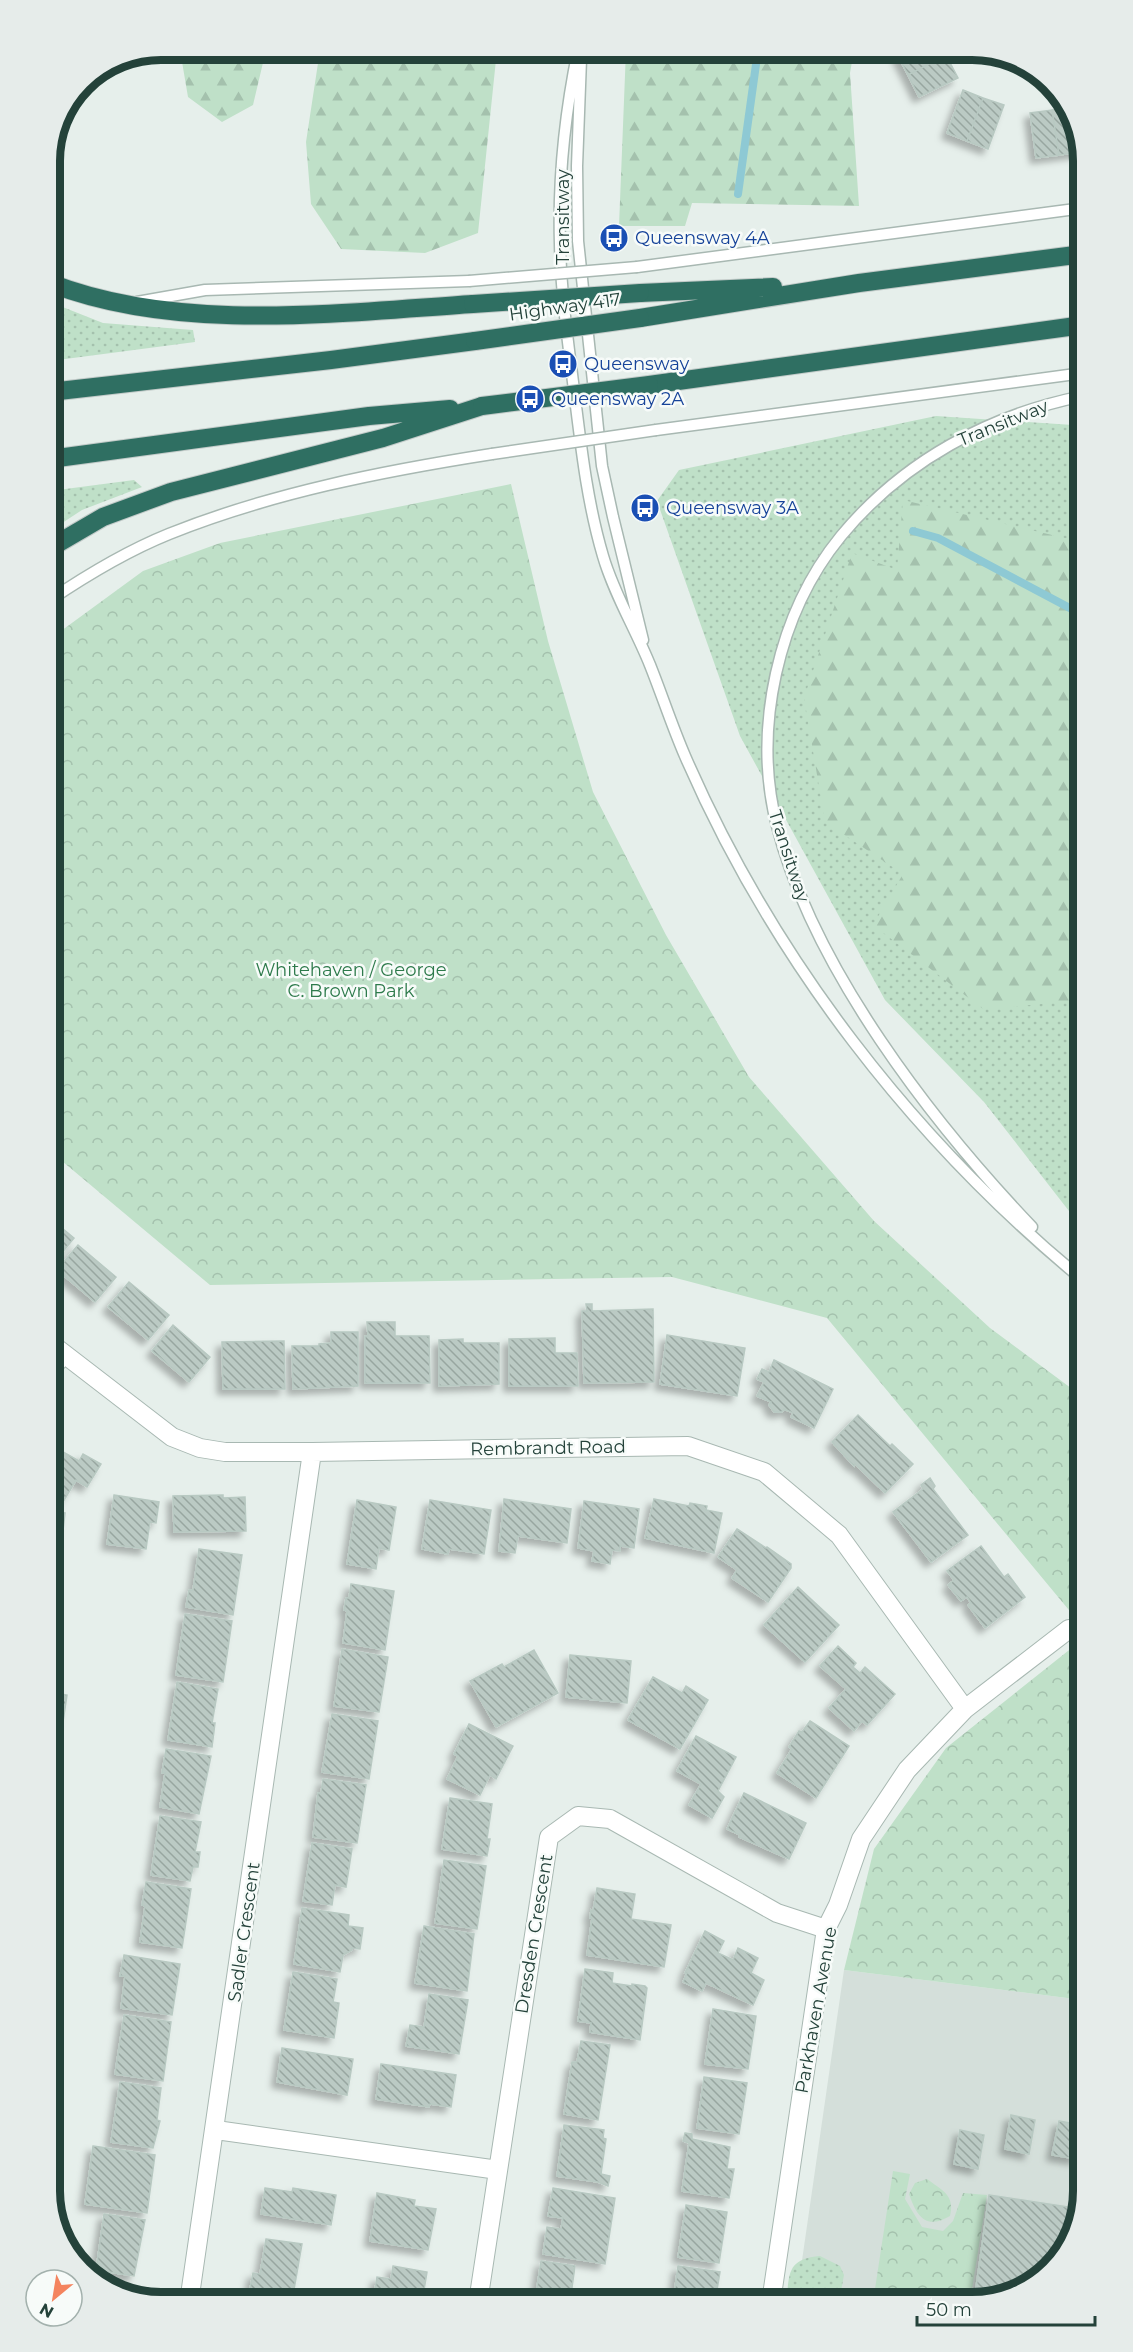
<svg xmlns="http://www.w3.org/2000/svg" width="1133" height="2352" font-family="Montserrat,sans-serif">
<style>
.built{fill:#d4dfda}
.grass{fill:url(#grass-dots)}
.forest{fill:url(#forest-firs)}
.park{fill:url(#park-crowns)}
.lines{fill:none;stroke-linecap:round;stroke-linejoin:round}
.stream{stroke:#8ec9d4;stroke-width:8}
.building{fill:url(#building-back-hatch);stroke:#b8c9c2;stroke-width:1.5;filter:url(#shadow)}
.service-casing{stroke:#a8b8b2;stroke-width:13}
.minor-casing{stroke:#a8b8b2;stroke-width:20}
.motorway-casing{stroke:#c2cac8;stroke-width:20}
.service{stroke:#fff;stroke-width:10}
.minor{stroke:#fff;stroke-width:18}
.motorway{stroke:#2f6f62;stroke-width:18}
.service-bridge-casing{stroke:#a8b8b2;stroke-width:13;stroke-linecap:butt}
.motorway-bridge-casing{stroke:#c2cac8;stroke-width:20;stroke-linecap:butt}
.service-bridge{stroke:#fff;stroke-width:10}
.motorway-bridge{stroke:#2f6f62;stroke-width:18}
.labels{text-anchor:middle;stroke-width:5;stroke-linejoin:round;paint-order:stroke}
.street-label{font-size:18px;fill:#24423a;stroke:#f7fbf9}
.transit-label{font-size:18px;fill:#164399;stroke:#f7fbf9;text-anchor:start}
.park-label{font-size:18px;fill:#2d7a4b;stroke:#f7fbf9}
.rim{fill:none;stroke:#24423a;stroke-width:8}
</style>
<defs>
<pattern id="grass-dots" width="8" height="8" patternUnits="userSpaceOnUse" patternTransform="scale(1.5)"><rect width="8" height="8" fill="#bfe0c8"/><path d="M2 2h.1M6 6h.1" fill="none" stroke="#a4c1ad" stroke-width="1.8" stroke-linecap="round"/></pattern>
<pattern id="forest-firs" width="22" height="20" patternUnits="userSpaceOnUse" patternTransform="scale(1.5)"><rect width="22" height="20" fill="#bfe0c8"/><path d="M5 1l3.5 6h-7zM16 11l3.5 6h-7z" fill="#a4c1ad"/></pattern>
<pattern id="park-crowns" width="20" height="18" patternUnits="userSpaceOnUse" patternTransform="scale(1.5)"><rect width="20" height="18" fill="#bfe0c8"/><path d="M2 6a3 3 0 1 1 6 0M12 15a3 3 0 1 1 6 0" fill="none" stroke="#a4c1ad"/></pattern>
<pattern id="building-back-hatch" width="6" height="6" patternUnits="userSpaceOnUse" patternTransform="scale(1.5)"><rect width="6" height="6" fill="#bbcac4"/><path d="M-1 5l2 2M0 0l6 6M5-1l2 2" fill="none" stroke="#98a6a0"/></pattern>
<filter id="shadow"><feDropShadow dx="-5.5" dy="5.5" stdDeviation="3" flood-color="#0004"/></filter>
</defs>
<rect width="100%" height="100%" fill="#e6efeb"/>
<!-- built -->
<path class="built" d="M844,1970L1083,2000V2191L1064,2253L1014,2294L972,2302H796Z"/>
<!-- grass -->
<path class="grass" d="M50,302L103,323L193,330L195,342L50,361Z
M936,416L1073,425L1083,423V1229L984,1102L885,1000L740,736L657,501L679,470Z
M134,480L142,487L82,510L50,531V491Z
M820,2256L840,2266L844,2275L839,2302H786C790,2274 786,2259 820,2256Z"/>
<!-- forest -->
<path class="forest" d="M180,50H266L253,105L222,122L188,97Z
M320,50H497L478,233L425,253L341,249L311,204L306,142Z
M626,50H854L850,73L859,206L692,203L685,226H619Z
M903,500L1069,539L1083,536V994L1076,1001L983,1009L873,925L903,874L825,822L804,698L852,553L897,570Z"/>
<!-- park -->
<path class="park" d="M511,484L548,641L593,792L666,935L749,1077L874,1221L990,1328L1083,1397V1627L827,1318L672,1277L210,1285L50,1151V639L143,571L220,543Z
M1083,1639V2000L844,1970L874,1849L946,1748Z
M893,2171L910,2174L905,2199L922,2227L943,2231L953,2221L963,2193L987,2195L970,2302H873Z
M927,2179C943,2191 955,2195 950,2216C926,2230 917,2217 909,2194L915,2183Z"/>
<g class="lines">
<!-- stream -->
<path class="stream" d="M738,194L758,50
M913,531L938,538L1083,615"/>
</g>
<!-- building -->
<path class="building" d="M905,50H943L946,55L908,75L897,54Z
M946,55L958,78L919,97L908,75Z
M963,90L983,98L967,141L947,133Z
M983,98L1004,105L988,149L967,141Z
M1067,108L1075,119L1081,152L1059,155L1052,110Z
M1052,110L1059,155L1036,158L1030,113Z
M50,1218L74,1238L51,1266L50,1264Z
M78,1245L116,1277L95,1302L57,1270Z
M129,1282L169,1315L148,1340L108,1307Z
M586,1304H592V1311L653,1309L654,1382L584,1383L582,1311H587Z
M367,1322H395V1336H429L430,1383H365V1336H368Z
M173,1325L210,1357L189,1382L152,1351Z
M331,1332H358V1386L293,1389L292,1346H319V1344L331,1343Z
M667,1335L745,1348L737,1396L660,1384Z
M555,1338V1353H577L578,1386H509V1339Z
M463,1339V1343H499V1384L439,1386V1340Z
M284,1341L285,1389H223L222,1342Z
M774,1360L833,1389L814,1428L791,1417L793,1413L784,1409L782,1412H774L769,1405L771,1402L757,1396L764,1382L757,1379L762,1369L769,1372Z
M858,1415L890,1446L892,1444L913,1464L885,1493L855,1464L854,1466L832,1442Z
M56,1448L79,1461L83,1454L101,1464L87,1487L76,1480L60,1507L50,1501V1459Z
M930,1478L935,1486L933,1489L968,1535L931,1562L893,1512L923,1489L921,1485Z
M114,1495L159,1502L156,1523L150,1522L146,1549L107,1544Z
M223,1495V1498L245,1497L246,1531L174,1532L173,1496Z
M504,1499L571,1509L567,1543L518,1536L515,1553L499,1551Z
M654,1499L689,1506L690,1503L707,1506L706,1510L722,1513L714,1553L645,1538Z
M357,1500L396,1507L389,1550L379,1548L376,1569L347,1564Z
M430,1500L491,1510L484,1554L449,1549L448,1554L422,1549Z
M584,1501L639,1509L634,1548L620,1546V1551L612,1550L610,1564L592,1561L594,1551L578,1548Z
M50,1511L65,1513L60,1557L50,1556Z
M737,1529L766,1548L767,1547L791,1564V1568L768,1602L732,1578L737,1570L718,1557Z
M981,1546L1004,1577L1008,1574L1025,1597L985,1628L968,1605L971,1603L967,1597L961,1601L948,1585L954,1580L947,1571Z
M199,1549L242,1555L233,1615L186,1607L189,1590H193Z
M50,1562L58,1563L50,1606Z
M351,1584L394,1591L385,1650L343,1643L347,1611L344,1610L346,1598H349Z
M798,1587L839,1625L805,1662L764,1625Z
M185,1614L232,1621L223,1682L176,1675Z
M838,1646L856,1663L853,1667L860,1673L865,1667L895,1694L867,1725L862,1721L854,1731L829,1708L846,1689L820,1666Z
M342,1649L388,1657L379,1712L334,1706Z
M534,1650L558,1693L496,1727L470,1681L502,1664L504,1667Z
M570,1655L631,1661L627,1703L566,1697Z
M653,1677L682,1693L686,1686L708,1700L680,1749L628,1720Z
M177,1682L218,1689L212,1723H215L212,1747L168,1740Z
M50,1692L67,1695L63,1722L50,1720Z
M332,1714L378,1721L369,1779L322,1772Z
M810,1721L849,1746L816,1798L777,1773L792,1749L789,1747L799,1731L802,1732Z
M469,1724L513,1746L496,1779L490,1775L480,1795L447,1779L458,1756L454,1754Z
M696,1736L736,1757L718,1791L724,1797L712,1818L689,1805L701,1784L677,1771Z
M50,1747L59,1748L54,1775L50,1774Z
M166,1749L211,1756L199,1814L160,1807L165,1773H162Z
M323,1779L366,1785L357,1843L313,1837L318,1793H321Z
M744,1793L806,1823L789,1859L739,1837L740,1835L727,1829Z
M450,1798L492,1804L487,1839H490L487,1856L442,1849Z
M160,1816L201,1822L195,1852H200L198,1867H193L190,1881L151,1875Z
M312,1843L352,1849L346,1887L335,1885L332,1905L303,1901Z
M444,1860L486,1866L477,1929L435,1923Z
M146,1882L191,1889L182,1948L140,1942L145,1906L142,1905Z
M597,1888L635,1894L631,1919L671,1925L664,1967L587,1955L592,1918H590L591,1910L593,1911Z
M302,1908L349,1915L348,1926L363,1928L360,1949L352,1948V1950L343,1955L340,1972L294,1964Z
M424,1926L474,1934L467,1991L415,1983Z
M705,1931L724,1941L718,1953L733,1960L738,1948L758,1958L751,1973L764,1980L753,2005L706,1983L702,1991L683,1982L687,1973H685Z
M124,1955L180,1964L172,2015L121,2008L125,1976H120Z
M585,1969L613,1973L612,1983L632,1986V1984L645,1986L647,1988L640,2040L590,2032L591,2023L578,2021Z
M293,1972L337,1979L333,2002L339,2003L334,2038L284,2030Z
M429,1994L468,2000L459,2054L406,2046L410,2025L424,2027Z
M713,2009L756,2016L748,2069L705,2064Z
M124,2015L171,2022L163,2081L115,2074Z
M581,2041L610,2045L598,2120L564,2114L572,2062H577Z
M282,2048L353,2059L347,2095L277,2082Z
M381,2064L456,2075L451,2107L430,2104L429,2107L376,2099Z
M704,2077L747,2083L739,2134L697,2128Z
M120,2082L161,2088L157,2120L160,2121L153,2148L111,2142Z
M1011,2115L1035,2120L1029,2154L1005,2149Z
M1059,2121L1082,2125L1076,2159L1052,2155Z
M564,2125L604,2130L603,2138L606,2139L601,2174L610,2176L608,2186L598,2182L557,2176Z
M960,2130L984,2135L978,2169L954,2164Z
M685,2133L692,2134V2139L730,2147L727,2169H734L729,2198L682,2191L689,2143L683,2141Z
M93,2146L155,2155L147,2213L85,2204Z
M265,2188L292,2192L293,2188L336,2195L331,2225L261,2214Z
M553,2188L615,2198L605,2264L543,2254L547,2227L561,2229L563,2218L548,2216Z
M377,2193L415,2200L414,2206L436,2209L428,2250L370,2241Z
M989,2195L1074,2208L1070,2235L1064,2253L1014,2294L974,2302Z
M686,2205L727,2212L719,2263L678,2257Z
M104,2214L145,2220L134,2276L96,2270Z
M266,2239L302,2244L292,2301L249,2294L253,2273L260,2274Z
M541,2261L575,2266L570,2302H529L530,2300L535,2301Z
M393,2266L427,2272L422,2302H373L377,2277L391,2279Z
M678,2266L720,2272L715,2302H673Z
M93,2279L126,2284V2292L94,2280Z"/>
<g class="lines">
<!-- service casing -->
<g class="service-casing">
<path id="service" d="M578,50C565,113 558,179 560,244C561,293 568,342 574,390C581,446 587,502 603,556C614,594 635,628 650,665C662,695 672,726 685,756C773,959 913,1140 1083,1280
M581,59L577,166L578,241L602,466L613,517L643,640
M637,267L1083,208
M137,302L205,290L469,281
M656,430L1083,373
M50,600C87,575 127,551 169,534C271,493 383,471 492,454
M1032,1227C932,1122 813,968 777,826C752,729 778,613 841,536C903,461 989,415 1083,396"/>
</g>
<!-- minor casing -->
<g class="minor-casing">
<path id="minor" d="M50,1343L172,1437L200,1448L225,1452H312L688,1446L764,1472L839,1535L965,1709
M50,1370L63,1355
M216,2130L498,2170
M189,2302L312,1452
M478,2302L549,1837L578,1816L610,1819L777,1913L826,1929
M771,2302L826,1929L838,1905L861,1839L907,1770L965,1709L1069,1629"/>
</g>
<!-- motorway casing -->
<g class="motorway-casing">
<path id="motorway" d="M50,283C178,333 338,313 473,304
M640,293L773,287
M640,318L859,283L1083,254
M649,385L1083,325
M50,392L331,360L475,341
M50,459L369,416L450,409
M50,548L103,517L171,492L383,438L482,406"/>
</g>
<!-- service -->
<use href="#service" class="service"/>
<!-- minor -->
<use href="#minor" class="minor"/>
<!-- motorway -->
<use href="#motorway" class="motorway"/>
<!-- service-bridge casing -->
<g class="service-bridge-casing">
<path id="service-bridge" d="M469,281L637,267
M492,454L656,430"/>
</g>
<!-- motorway-bridge casing -->
<g class="motorway-bridge-casing">
<path id="motorway-bridge" d="M473,304L640,293
M475,341L640,318
M482,406L649,385"/>
</g>
<!-- service-bridge -->
<use href="#service-bridge" class="service-bridge"/>
<!-- motorway-bridge -->
<use href="#motorway-bridge" class="motorway-bridge"/>
</g>
<!-- icons -->
<defs>
<g id="bus-disc" transform="scale(1.5)"><circle r="9.5" fill="#1a4fb4" stroke="#f7fbf9"/><path d="M-5-6H5V4H4V6H2V4H-2V6H-4V4H-5ZM-3.5-4V0h7V-4ZM-3.5 1.2v1.5H-2V1.2ZM2 1.2v1.5H3.5V1.2Z" fill="#fff"/></g>
</defs>
<g fill-rule="evenodd">
<use href="#bus-disc" x="614" y="238"/>
<use href="#bus-disc" x="563" y="364"/>
<use href="#bus-disc" x="530" y="399"/>
<use href="#bus-disc" x="645" y="508"/>
</g>
<g class="labels">
<!-- street labels -->
<g class="street-label">
<text transform="translate(563 217) rotate(-90)" y="6">Transitway</text>
<text transform="translate(565 307) rotate(-8)" y="6">Highway 417</text>
<text transform="translate(1003 423) rotate(-22)" y="6">Transitway</text>
<text transform="translate(789 856) rotate(72)" y="6">Transitway</text>
<text transform="translate(548 1448) rotate(-1)" y="6">Rembrandt Road</text>
<text transform="translate(244 1932) rotate(-82)" y="6">Sadler Crescent</text>
<text transform="translate(534 1934) rotate(-81)" y="6">Dresden Crescent</text>
<text transform="translate(816 2010) rotate(-80)" y="6">Parkhaven Avenue</text>
</g>
<!-- transit labels -->
<g class="transit-label">
<text x="635" y="244">Queensway 4A</text>
<text x="584" y="370">Queensway</text>
<text x="551" y="405">Queensway 2A</text>
<text x="666" y="514">Queensway 3A</text>
</g>
<!-- park labels -->
<g class="park-label">
<text x="351" y="976">Whitehaven / George<tspan x="351" dy="21">C. Brown Park</tspan></text>
</g>
</g>
<!-- crop -->
<path d="M0 0H1133V2352H0ZM161 60H972A101 101 0 0 1 1073 161V2191A101 101 0 0 1 972 2292H161A101 101 0 0 1 60 2191V161A101 101 0 0 1 161 60Z" fill="#e6ecea" fill-rule="evenodd"/>
<path class="rim" d="M161 60H972A101 101 0 0 1 1073 161V2191A101 101 0 0 1 972 2292H161A101 101 0 0 1 60 2191V161A101 101 0 0 1 161 60Z"/>
<!-- north arrow -->
<g transform="translate(54 2298) rotate(210)"><circle r="28" fill="#f7fbf9" stroke="#a3b1ad" stroke-width="1.5"/>
<path d="M0-4.5L10 22L0 15L-10 22Z" fill="#f4845f"/>
<text y="-9" font-size="16" font-weight="bold" text-anchor="middle" fill="#24423a">N</text>
</g>
<!-- scale -->
<path d="M917 2316v9h178v-9" fill="none" stroke="#24423a" stroke-width="3"/>
<text x="926" y="2316" font-size="18" fill="#24423a" stroke="#f7fbf9" stroke-width="4.5" paint-order="stroke">50 m</text>
</svg>
